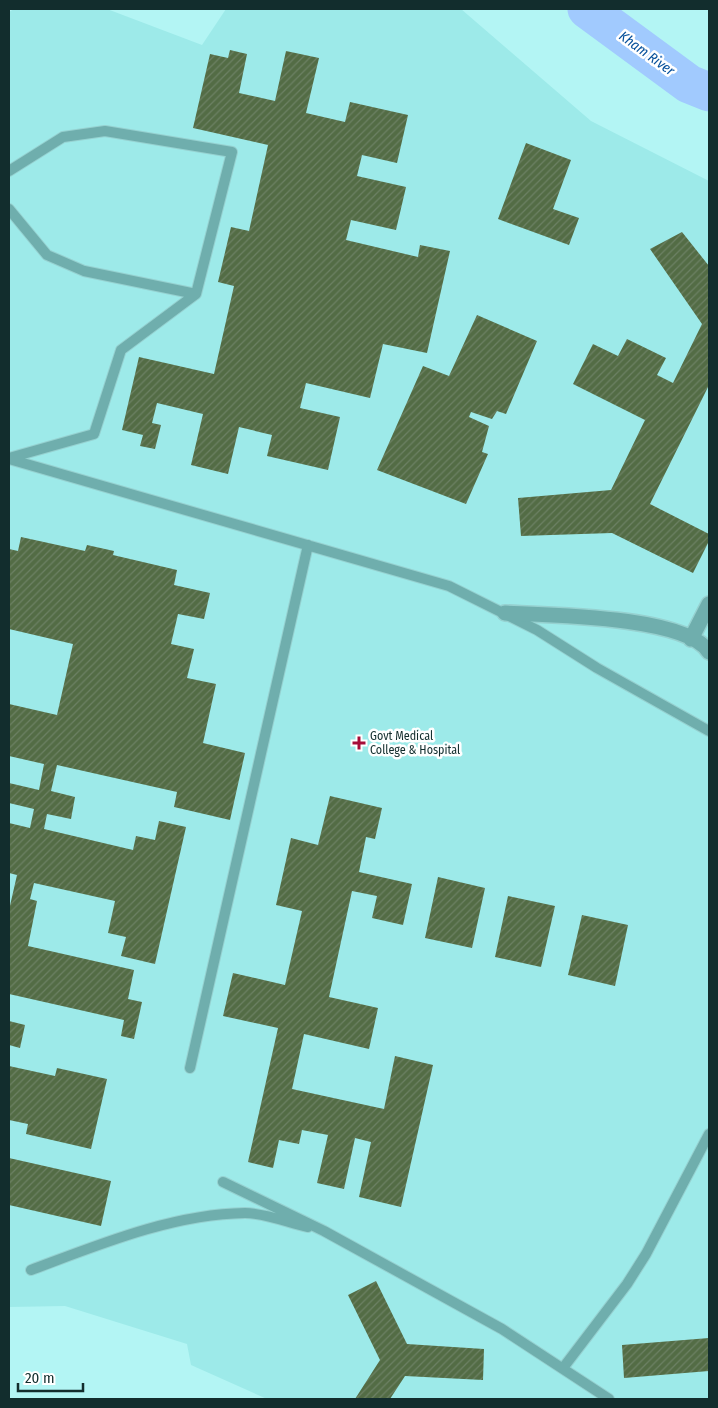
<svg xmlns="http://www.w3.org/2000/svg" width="718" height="1408" font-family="'Fira Sans Condensed',sans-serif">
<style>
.built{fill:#9deae9}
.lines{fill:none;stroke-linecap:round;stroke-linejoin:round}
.river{stroke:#a1cafe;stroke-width:39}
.building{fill:url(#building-hatch)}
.lane-casing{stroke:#96d1d0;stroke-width:12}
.street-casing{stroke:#96d1d0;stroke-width:18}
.lane{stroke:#6faead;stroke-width:10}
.street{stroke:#6faead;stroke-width:15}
.poi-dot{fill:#a60d38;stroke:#fff;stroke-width:2}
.labels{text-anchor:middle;stroke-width:5;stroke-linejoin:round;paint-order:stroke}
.poi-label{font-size:12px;fill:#122d2d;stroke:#fff;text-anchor:start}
.water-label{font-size:14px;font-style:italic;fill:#06509b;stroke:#fff}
</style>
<defs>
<pattern id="building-hatch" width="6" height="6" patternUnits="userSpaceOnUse" patternTransform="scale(1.25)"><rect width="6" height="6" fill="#536c45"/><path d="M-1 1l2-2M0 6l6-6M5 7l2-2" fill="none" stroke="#6c8164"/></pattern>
</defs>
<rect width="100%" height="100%" fill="#b3f5f4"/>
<!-- built -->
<path class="built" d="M14,9H107L202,45L226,9H461L591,121L709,181V1399H267L191,1365L187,1344L65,1306L9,1307V12Z"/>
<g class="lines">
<!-- river -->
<path class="river" d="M587,9L689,84L709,92"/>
</g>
<!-- building -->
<path class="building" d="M230,50L247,54L239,93L275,101L286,51L319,58L306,113L345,122L350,102L408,115L397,163L362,155L357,176L406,187L396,230L351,220L346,240L418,257L420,245L450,251L427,353L383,344L370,398L306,383L300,408L340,417L328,470L267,456L272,435L239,427L228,474L191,465L203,414L157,403L152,423L161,425L155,449L140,446L143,435L122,430L139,357L214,374L234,286L218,282L231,227L249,231L268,145L193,128L210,54L228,58Z
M526,143L571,160L553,209L579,218L569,245L498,219Z
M682,232L709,266V385L650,504L709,534V541L693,573L612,533L521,536L518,498L611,490L645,420L573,384L593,344L618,356L627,339L666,358L657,375L673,383L702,324L650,249Z
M477,315L537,341L506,414L497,411L492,419L471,412L469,417L489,426L482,452L488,454L466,504L377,470L423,366L449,376Z
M21,537L85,551L87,545L114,551L113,555L177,570L174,585L210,593L204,619L178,614L171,644L194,649L187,678L216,684L203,743L245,753L230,820L174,807L177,792L57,765L51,791L75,797L71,819L47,814L44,829L133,850L136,836L155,840L159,821L186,827L155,964L121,956L126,937L108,933L115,901L34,883L30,899L37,901L28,946L134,970L128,999L142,1002L134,1039L121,1036L124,1020L9,994V910L17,875L9,873V823L30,828L34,809L9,803V783L39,790L44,764L9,756V704L57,715L73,644L9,629V549L18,551Z
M330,796L382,808L375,839L366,837L359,872L412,884L403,925L372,918L377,896L352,891L329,997L378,1008L369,1049L304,1034L292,1089L384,1109L395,1056L433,1065L401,1207L359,1197L371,1142L355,1138L344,1189L317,1183L328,1135L302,1130L299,1144L279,1140L273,1168L248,1162L278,1028L223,1016L233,973L285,985L302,911L276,905L291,838L318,845Z
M438,877L485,888L472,948L425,938Z
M508,896L555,906L541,967L495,957Z
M582,915L628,925L615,986L568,975Z
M9,1021L25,1025L20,1048L9,1045Z
M9,1066L55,1076L57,1068L107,1079L91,1149L26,1134L28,1124L9,1120Z
M9,1158L111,1181L101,1226L9,1205Z
M376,1281L407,1344L484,1349L483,1380L405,1376L390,1399H355L380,1360L348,1295Z
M709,1338V1371L624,1378L622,1345Z"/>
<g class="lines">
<!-- lane casing -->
<g class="lane-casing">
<path id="lane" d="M9,171L63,137L105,131L232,152L196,294L121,350L94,434L9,458
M9,209L47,255L84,271L196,294
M9,459L449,586L537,630L597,668L709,731
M190,1068L308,545
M223,1182L324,1231L502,1329L609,1399
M31,1270C98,1245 172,1214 245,1213C265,1213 289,1223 308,1227
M563,1368L627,1284L646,1254L709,1134"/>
</g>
<!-- street casing -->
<g class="street-casing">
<path id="street" d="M505,613C547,615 686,616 709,652
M691,639L709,604"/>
</g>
<!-- lane -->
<use href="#lane" class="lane"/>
<!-- street -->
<use href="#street" class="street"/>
</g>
<!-- markers -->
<path class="poi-dot" d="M356.5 735.5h5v5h5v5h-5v5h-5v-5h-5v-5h5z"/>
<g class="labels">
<!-- poi labels -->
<g class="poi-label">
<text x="370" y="740">Govt Medical<tspan x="370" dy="14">College &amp; Hospital</tspan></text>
</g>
<!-- water labels -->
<g class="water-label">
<text transform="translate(647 53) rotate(36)" y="5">Kham River</text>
</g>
</g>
<!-- border -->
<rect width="718" height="1408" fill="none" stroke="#122d2d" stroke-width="20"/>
<!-- scale -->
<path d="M18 1383v8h65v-8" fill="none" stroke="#122d2d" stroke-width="2.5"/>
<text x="25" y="1383" font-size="15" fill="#122d2d" stroke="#ffffff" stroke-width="4" paint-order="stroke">20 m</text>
</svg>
